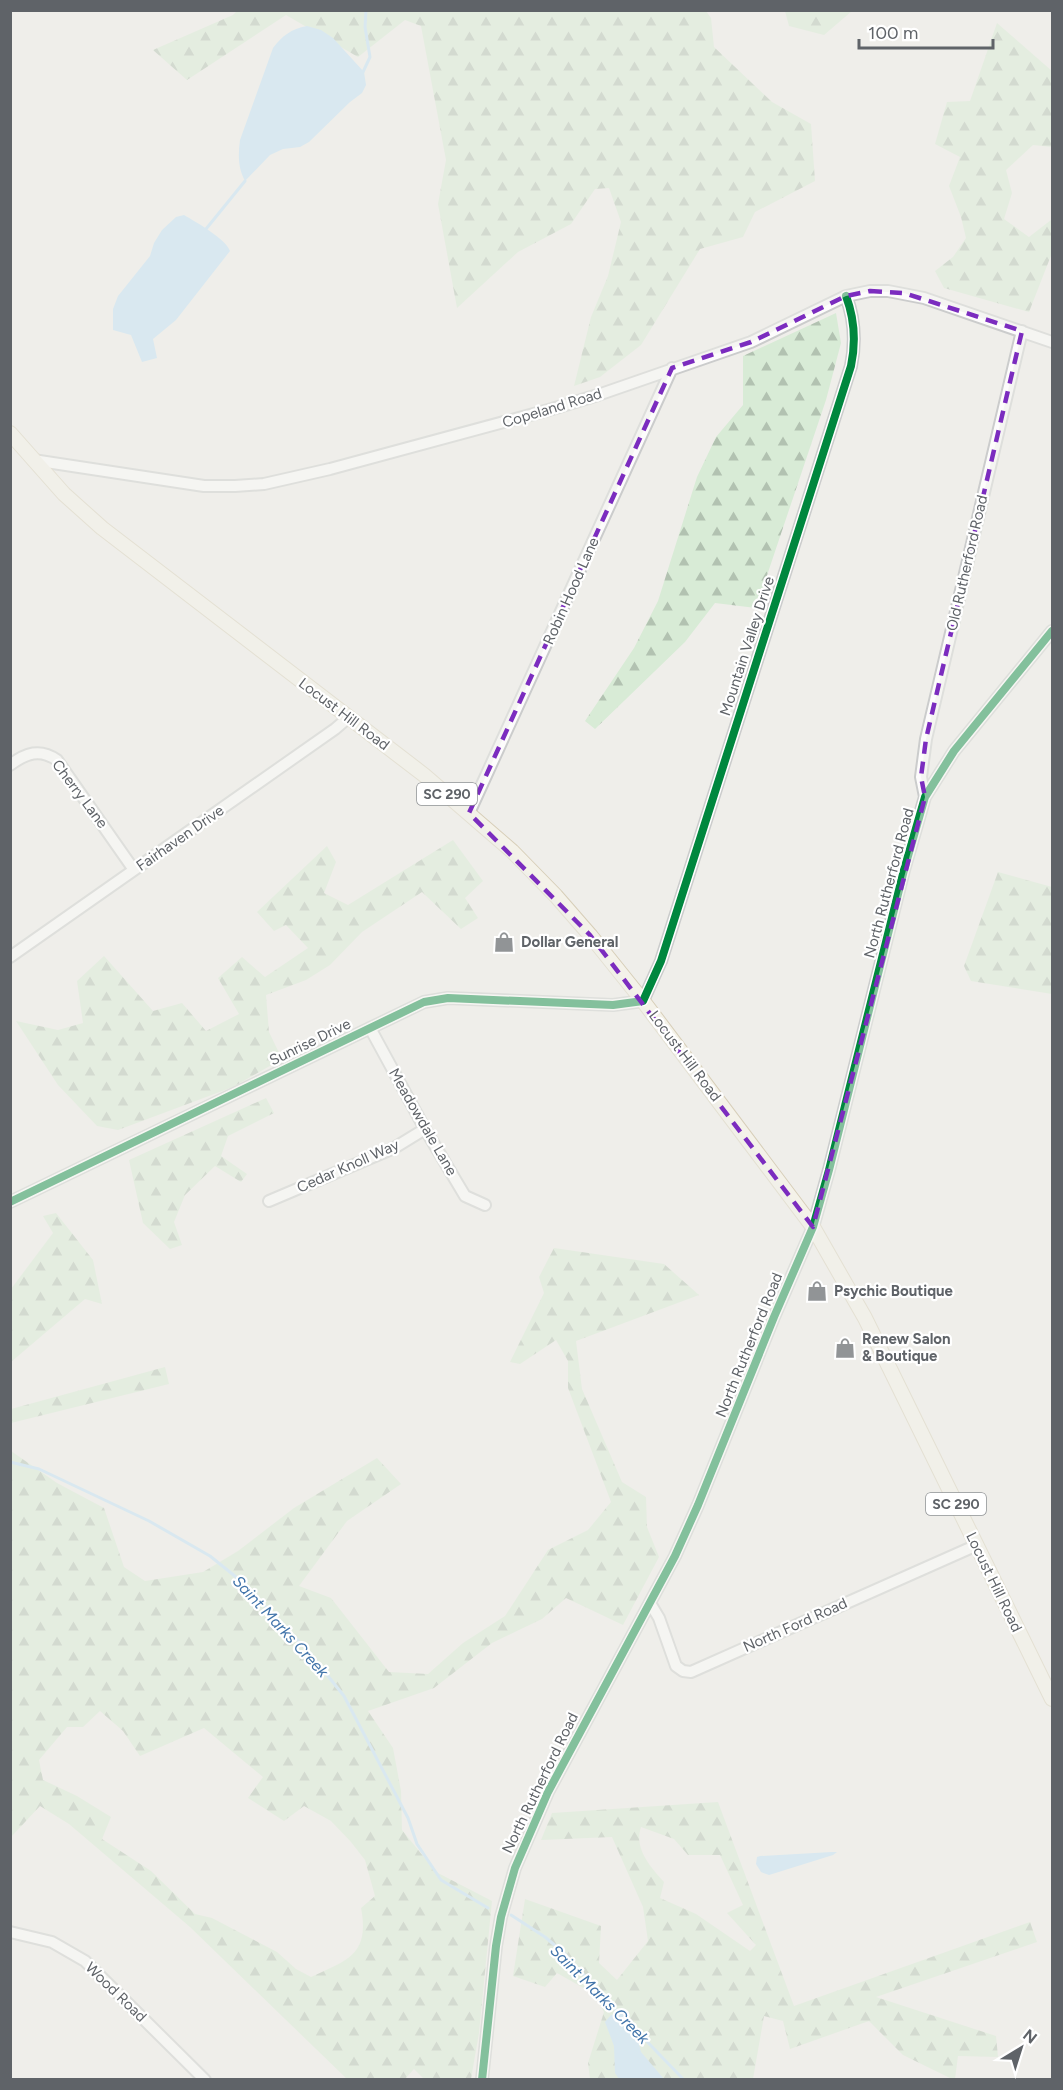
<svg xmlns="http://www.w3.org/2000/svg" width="1063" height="2090" font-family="Figtree,sans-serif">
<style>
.forest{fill:url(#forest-firs);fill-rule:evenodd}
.water{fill:#bfe0f9}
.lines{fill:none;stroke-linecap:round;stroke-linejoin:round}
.stream{stroke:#bfe0f9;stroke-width:3}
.minor-casing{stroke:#cbcccc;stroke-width:14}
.major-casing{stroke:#d7ceb8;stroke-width:16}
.minor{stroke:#fdfcfc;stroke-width:10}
.major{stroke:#f4f2e9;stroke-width:14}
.cycleway-casing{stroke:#fff;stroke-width:11}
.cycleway{stroke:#00873e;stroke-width:8}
.marked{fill:none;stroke:#7b2cbf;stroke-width:4.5;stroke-dasharray:12 8;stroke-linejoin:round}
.labels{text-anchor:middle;stroke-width:4.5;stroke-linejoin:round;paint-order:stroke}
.shield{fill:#fff;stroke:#8f9295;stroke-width:1.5}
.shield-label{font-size:14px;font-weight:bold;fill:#5f6368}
.street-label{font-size:15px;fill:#5f6368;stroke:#fff}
.poi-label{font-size:15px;font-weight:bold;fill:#5f6368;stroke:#fff;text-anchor:start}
.water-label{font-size:16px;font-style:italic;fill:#4174aa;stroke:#fff}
</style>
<defs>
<pattern id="forest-firs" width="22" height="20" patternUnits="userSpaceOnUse" patternTransform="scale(1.5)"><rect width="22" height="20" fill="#d8ebd6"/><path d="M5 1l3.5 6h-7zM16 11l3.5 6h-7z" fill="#b2c2b1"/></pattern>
</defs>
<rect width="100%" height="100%" fill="#efeeea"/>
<!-- forest -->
<path class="forest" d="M237,11H706L711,18L714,47L772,102L811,124L815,181L755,212L743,237L700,249L641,345L600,377L574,386L591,317L608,276L621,222L609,188L595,189L571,224L518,252L457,308L438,204L446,160L421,26L405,20L358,57L286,15L187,80L153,50L233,15Z
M785,11V10L852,11L824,35L789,26Z
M997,23L1052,71V147L1033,145L1006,170L1012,193L1004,219L1029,237L1051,220L1052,221V253L1029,312L944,288L935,271L953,257L966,238L961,217L949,186L960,157L935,144L947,102L970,101Z
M836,313L841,343L826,400L756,608L715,603L685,642L595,729L585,721L634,648L658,601L697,477L716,437L743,405V356Z
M453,840L483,881L465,898L478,918L461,929L422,892L362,932L330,965L306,980L266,995L269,1032L282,1059L233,1087L118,1130L97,1126L58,1085L16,1021L58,1030L83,1023L77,981L104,956L153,1011L182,1003L206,1031L239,1014L218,978L242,957L265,977L308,948L286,925L274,931L257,912L327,846L336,862L324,893L348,905Z
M998,872L1052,887V994L971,981L964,966Z
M266,1098L274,1113L228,1136L221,1156L247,1174L241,1182L215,1166L185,1195L174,1222L182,1245L170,1249L143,1223L129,1160Z
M56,1213L93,1260L102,1304L85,1299L11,1362V1289L53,1233L43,1216Z
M554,1248L664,1264L699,1295L576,1341L582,1389L622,1482L646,1497L647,1527L659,1557L623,1625L566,1598L542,1619L492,1643L434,1688L368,1711L393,1748L401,1791L402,1830L436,1872L492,1901L479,2033L471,2079H424L414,2069L405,2079H347L190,1927L69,1824L40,1806L11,1837V1451L57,1483L104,1508L124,1567L145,1581L203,1572L238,1551L294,1508L377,1458L401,1484L347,1521L299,1586L331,1598L389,1672L428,1674L463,1643L505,1616L548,1550L588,1530L611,1502L568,1388V1361L556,1340L520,1364L510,1362L544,1293L539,1277ZM100,1711L123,1731L140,1756L204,1728L263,1777L248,1798L284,1821L304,1806L331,1821L351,1842L365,1860L375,1896L361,1908C370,1955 347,1960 311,1977L296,1969L277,1952L212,1918L195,1914L151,1871L102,1839L111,1817L77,1796L43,1780L39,1760L67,1727H83Z
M165,1367L169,1384L11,1423V1409Z
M718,1802L794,2006L1030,1922L1037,1942L876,1997L996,2036L998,2057L958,2056L955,2079H952L903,2055L869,2021L790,2049L783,2021L764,2016L753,2079H590L588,2063L604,2012L594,1994L557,1973L545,1987L513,1976L525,1899L601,1926L599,1963L617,1980L648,1941L643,1907L612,1837L541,1840L552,1813ZM641,1827L674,1839L688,1855H720L743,1905L727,1913L756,1945L750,1951L696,1914L660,1898L664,1882C650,1866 634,1849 641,1827Z"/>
<!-- water -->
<path class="water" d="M307,26L321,30L333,38L364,72L366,85L362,93L350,102L309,142L300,147L283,149L270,155L245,181C238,168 238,155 240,140L273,48C282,36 291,29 307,26Z
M184,215C196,222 226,239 230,251L176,320L153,339L157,358L142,362L131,335L113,330V309L118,296L150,256L154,243L162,230L176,217Z
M832,1852H837L833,1855L769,1875L761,1872L756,1864L757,1857L760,1856Z
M624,2014L633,2021L641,2052L664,2079H619L615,2073L614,2046L605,2022L611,2015Z"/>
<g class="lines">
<!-- stream -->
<path class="stream" d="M363,72L370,57L365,27L366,10
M206,229L245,181
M10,1462L39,1469L149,1521L210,1556L241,1581L307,1650L344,1696L408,1818L417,1844L441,1880L488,1908
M511,1915L545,1937L564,1953L622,2017
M633,2027L684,2080"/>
<!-- minor casing -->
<g class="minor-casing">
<path id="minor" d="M33,460L204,486H235L264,484L330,469L552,409L598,395L751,342L846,296L870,291H888L924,298L1052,342
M10,765C26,753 40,748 57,760L134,870
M925,797L921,777L926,739L1022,331
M469,813L672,368
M10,957L335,729L349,717
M370,1028L425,1129L465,1196L485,1205
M269,1201L394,1148L425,1129
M10,1202L424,1002L448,998L613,1005L643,1001L661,961L851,366C856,342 855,320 846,296
M650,1603L659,1618L676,1666L683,1671L691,1672L977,1545
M10,1932L52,1942L85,1961L205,2080
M482,2080L496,1946L501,1917L515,1868L548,1792L675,1556L698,1505L774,1317L813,1227L829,1170L904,870L925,797L954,751L1052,631"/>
</g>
<!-- major casing -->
<g class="major-casing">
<path id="major" d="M10,433L64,494L102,528L424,775L512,851L556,896L590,935L643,1001L813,1227L865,1318L1052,1699"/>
</g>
<!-- minor -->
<use href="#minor" class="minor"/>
<!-- major -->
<use href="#major" class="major"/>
<!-- cycleway casing -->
<g class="cycleway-casing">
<path id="cycleway" d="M10,1202L424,1002L448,998L613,1005L643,1001L661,961L851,366C856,342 855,320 846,296
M482,2080L496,1946L501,1917L515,1868L548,1792L675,1556L698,1505L774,1317L813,1227L829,1170L904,870L925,797L954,751L1052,631"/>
</g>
<!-- cycleway -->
<use href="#cycleway" class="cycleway"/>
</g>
<!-- marked area -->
<path d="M0 0H1063V2090H0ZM870,291L904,293L1022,331L926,739L921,777L925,797L813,1227L590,935L469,813L672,368L751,342L846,296Z" fill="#efeeea" fill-opacity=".55" fill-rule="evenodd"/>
<path class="marked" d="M870,291L904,293L1022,331L926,739L921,777L925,797L813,1227L590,935L469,813L672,368L751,342L846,296Z"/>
<!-- icons -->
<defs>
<g id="shop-bare" transform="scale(1.62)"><path d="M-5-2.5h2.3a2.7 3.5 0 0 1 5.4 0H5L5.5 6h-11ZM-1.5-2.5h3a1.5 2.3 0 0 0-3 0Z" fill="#919496" stroke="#fff" stroke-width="2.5" paint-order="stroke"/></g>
</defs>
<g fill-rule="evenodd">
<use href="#shop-bare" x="504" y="942"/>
<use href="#shop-bare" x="817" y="1291"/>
<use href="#shop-bare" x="845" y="1348"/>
</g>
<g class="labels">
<!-- shield labels -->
<g class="shield">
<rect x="417" y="783" width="60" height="22" rx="4.5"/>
<rect x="926" y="1493" width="60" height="22" rx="4.5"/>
</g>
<g class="shield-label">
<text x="447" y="799">SC 290</text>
<text x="956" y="1509">SC 290</text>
</g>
<!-- street labels -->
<g class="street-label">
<text transform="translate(552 408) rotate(-17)" y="5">Copeland Road</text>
<text transform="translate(967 563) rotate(-77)" y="5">Old Rutherford Road</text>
<text transform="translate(571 591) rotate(-66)" y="5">Robin Hood Lane</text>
<text transform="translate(747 646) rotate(-72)" y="5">Mountain Valley Drive</text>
<text transform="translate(344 714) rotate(37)" y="5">Locust Hill Road</text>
<text transform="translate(80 794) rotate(53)" y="5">Cherry Lane</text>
<text transform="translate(180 838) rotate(-35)" y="5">Fairhaven Drive</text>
<text transform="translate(889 883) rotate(-75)" y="5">North Rutherford Road</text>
<text transform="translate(310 1042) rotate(-26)" y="5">Sunrise Drive</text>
<text transform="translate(685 1056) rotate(53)" y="5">Locust Hill Road</text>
<text transform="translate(423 1122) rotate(60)" y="5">Meadowdale Lane</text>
<text transform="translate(348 1166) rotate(-24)" y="5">Cedar Knoll Way</text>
<text transform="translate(749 1345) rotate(-68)" y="5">North Rutherford Road</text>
<text transform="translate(994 1582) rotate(64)" y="5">Locust Hill Road</text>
<text transform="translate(795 1625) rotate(-24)" y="5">North Ford Road</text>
<text transform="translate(540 1783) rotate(-64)" y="5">North Rutherford Road</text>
<text transform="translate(116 1992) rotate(44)" y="5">Wood Road</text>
</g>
<!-- poi labels -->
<g class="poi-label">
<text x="521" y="947">Dollar General</text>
<text x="834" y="1296">Psychic Boutique</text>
<text x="862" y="1344">Renew Salon<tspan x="862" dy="17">&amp; Boutique</tspan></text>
</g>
<!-- water labels -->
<g class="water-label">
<text transform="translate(281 1626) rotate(47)" y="6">Saint Marks Creek</text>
<text transform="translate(600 1994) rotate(45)" y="6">Saint Marks Creek</text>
</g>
</g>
<!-- border -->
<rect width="1063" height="2090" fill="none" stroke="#5f6368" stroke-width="24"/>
<!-- north arrow -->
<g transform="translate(1021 2048) rotate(38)" stroke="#ffffff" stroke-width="4.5" paint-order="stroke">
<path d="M0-4.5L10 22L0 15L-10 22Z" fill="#5f6368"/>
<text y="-9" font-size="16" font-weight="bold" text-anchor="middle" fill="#5f6368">N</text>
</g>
<!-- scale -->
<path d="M859 39v9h134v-9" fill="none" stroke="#5f6368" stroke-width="3"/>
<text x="868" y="39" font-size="18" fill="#5f6368" stroke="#ffffff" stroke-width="4.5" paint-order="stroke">100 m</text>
</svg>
